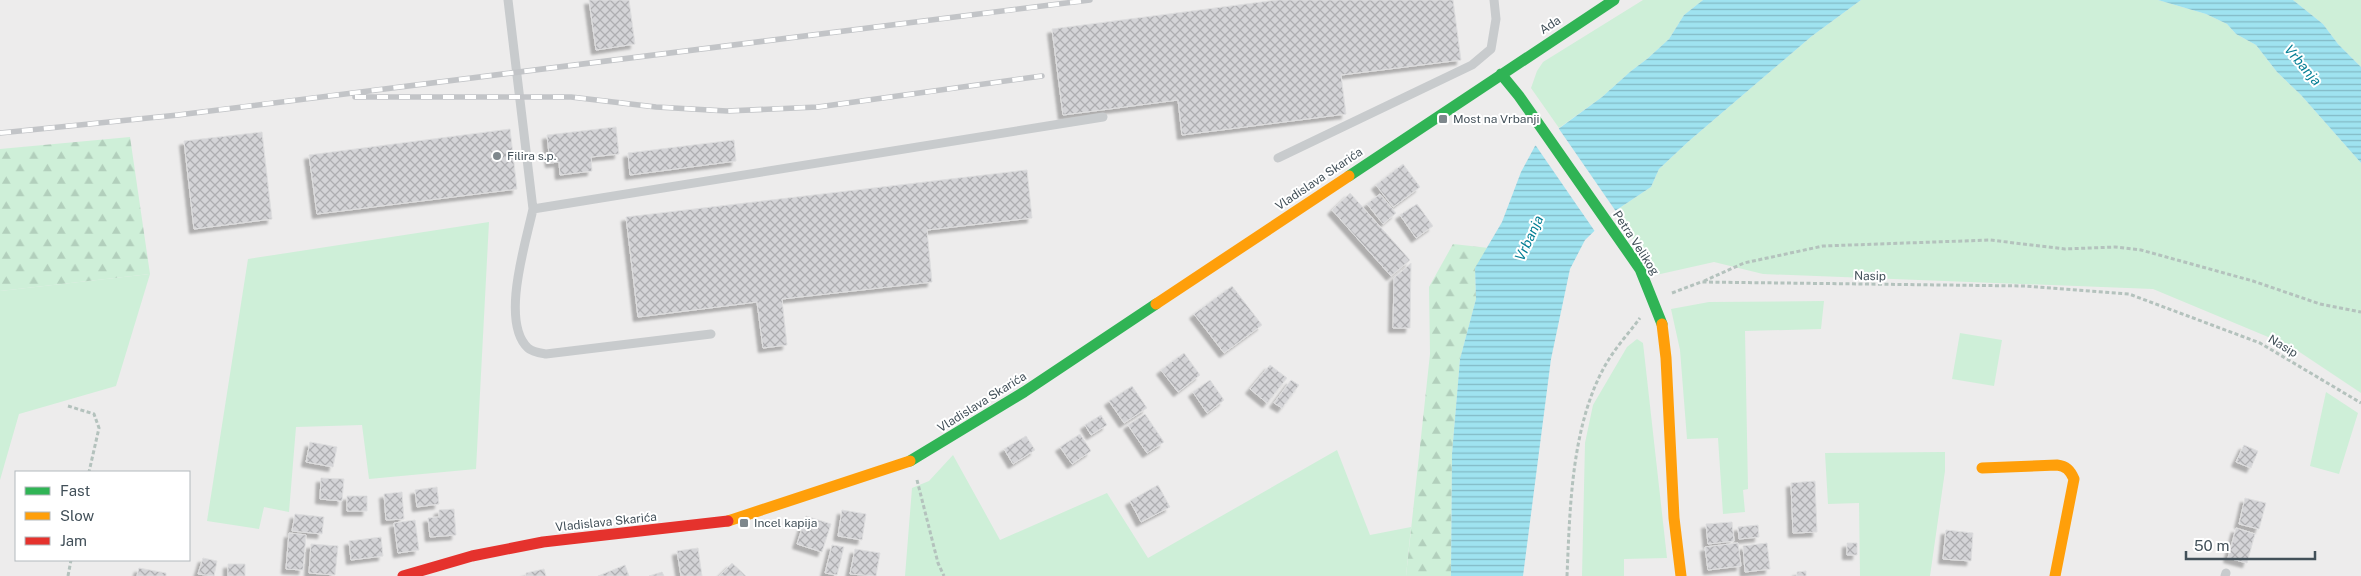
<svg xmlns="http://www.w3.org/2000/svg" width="2361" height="576" font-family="'Public Sans',sans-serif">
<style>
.green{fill:#ceefd8}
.forest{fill:url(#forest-firs)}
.water{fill:url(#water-rules)}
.pier{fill:#edecec}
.building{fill:url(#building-cross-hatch);stroke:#dededf;filter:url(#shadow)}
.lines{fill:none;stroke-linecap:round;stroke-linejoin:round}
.path{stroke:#b4c2bd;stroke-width:3;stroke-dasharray:4 2.5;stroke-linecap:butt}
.lane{stroke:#c8cbcd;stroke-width:9}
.fast{stroke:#30b455;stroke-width:11}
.slow{stroke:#ff9f0a;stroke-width:11}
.jam{stroke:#e5322d;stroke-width:11}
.rail-casing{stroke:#c2c4c7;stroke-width:5.5}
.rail{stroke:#fff;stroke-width:4;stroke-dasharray:11;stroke-linecap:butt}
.poi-dot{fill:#7e878c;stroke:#fff;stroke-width:2}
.labels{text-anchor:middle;stroke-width:4;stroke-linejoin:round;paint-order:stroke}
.street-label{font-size:12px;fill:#425059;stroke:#fff}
.poi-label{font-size:12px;fill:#425059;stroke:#fff;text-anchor:start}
.water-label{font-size:14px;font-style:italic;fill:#057f95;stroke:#fff}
</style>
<defs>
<pattern id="forest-firs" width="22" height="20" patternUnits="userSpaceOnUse" patternTransform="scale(1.25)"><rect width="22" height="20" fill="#ceefd8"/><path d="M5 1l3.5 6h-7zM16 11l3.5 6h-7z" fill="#b2cfbc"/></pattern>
<pattern id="water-rules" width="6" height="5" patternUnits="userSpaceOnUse" patternTransform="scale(1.25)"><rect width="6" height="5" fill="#9fe3f0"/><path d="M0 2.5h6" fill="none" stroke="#83bac5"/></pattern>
<pattern id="building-cross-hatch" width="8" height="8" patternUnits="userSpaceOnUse" patternTransform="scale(1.25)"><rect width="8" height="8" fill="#d4d4d7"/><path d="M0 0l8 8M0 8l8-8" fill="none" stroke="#aeaeb1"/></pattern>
<filter id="shadow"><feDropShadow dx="-4.5" dy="4.5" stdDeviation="1" flood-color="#0004"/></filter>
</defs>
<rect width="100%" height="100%" fill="#edecec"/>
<!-- green -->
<path class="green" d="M1643,0H1703L1684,15L1669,39L1647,59L1631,71L1602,97L1559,128L1531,88L1537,71L1543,62Z
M1861,0H2158L2206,14L2227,24L2236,34L2256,45L2277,72L2301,95L2361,163V393L2292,347L2153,289L1763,274L1714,262L1656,275L1615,211L1651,187L1659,169L1689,141L1812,36Z
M2293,0H2361V67L2338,44L2323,24Z
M489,222L476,469L369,479L362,425L296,427L289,512L264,507L259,529L207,521L248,259Z
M150,274L116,386L19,414L0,480V291Z
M1824,301L1821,329L1745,331L1748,489L1743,490L1745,512L1723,514L1718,438L1687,439L1680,350L1671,309L1709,302Z
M1960,333L2002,340L1994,386L1952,379Z
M1637,339L1643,343L1667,558L1624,559V576H1582L1585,443L1593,405L1627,347Z
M2326,392L2358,413L2339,474L2310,466Z
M1337,450L1370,535L1411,527L1406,576H905L912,488L929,481L953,455L1000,540L1107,493L1148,558Z
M1945,452V471L1930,576H1860L1859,503L1828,504L1825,453Z"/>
<!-- forest -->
<path class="forest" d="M130,137L150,274L0,291V149Z
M1453,244L1489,248L1475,268L1476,299L1460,359L1452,454L1451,576H1406L1430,354L1429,287Z"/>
<!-- water -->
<path class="water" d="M1703,0H1861L1812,36L1689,141L1659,169L1651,187L1615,211L1585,240L1570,269L1551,359L1523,576H1451L1452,454L1460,359L1476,299L1475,268L1502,222L1521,172L1535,146L1602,97L1631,71L1647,59L1669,39L1684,15Z
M2158,0H2293L2323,24L2338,44L2361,67V163L2301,95L2277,72L2256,45L2236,34L2227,24L2206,14Z"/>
<!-- pier -->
<path class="pier" d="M1557,126L1617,213L1596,233L1534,143Z"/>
<!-- building -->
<path class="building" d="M589,0H629L635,44L596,50Z
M1277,0H1453L1461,60L1341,75L1346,114L1182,135L1178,100L1063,115L1052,29Z
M616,127L619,154L591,157L592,171L560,175L559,162L550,163L547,135Z
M510,129L517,189L317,214L309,155Z
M262,132L272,219L194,229L184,141Z
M734,140L736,161L630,175L628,153Z
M1403,164L1420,187L1393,207L1376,185Z
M1027,170L1032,218L927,230L932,282L782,299L787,345L763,348L757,302L638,317L626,217Z
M1350,193L1410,260L1391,276L1332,210Z
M1380,194L1396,213L1383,224L1367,204Z
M1417,204L1433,226L1416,238L1400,215Z
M1411,263L1410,328H1393L1394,278Z
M1232,286L1262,325L1224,353L1194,314Z
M1184,353L1200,375L1178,392L1161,370Z
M1270,365L1287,378L1267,403L1250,389Z
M1210,380L1224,400L1207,413L1193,392Z
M1291,380L1299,385L1282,408L1274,403Z
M1132,386L1147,408L1124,423L1109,401Z
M1145,414L1164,442L1147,453L1128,425Z
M1101,415L1107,425L1091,435L1085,425Z
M1080,434L1091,451L1072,464L1060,447Z
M1026,436L1035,450L1013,464L1004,449Z
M310,442L337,447L333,467L306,462Z
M2244,445L2258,451L2251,468L2236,462Z
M321,478L344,479L342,501L320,499Z
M1815,481L1817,532L1793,533L1791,483Z
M1158,485L1170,507L1141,522L1130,501Z
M437,487L439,504L417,507L415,490Z
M402,492L404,519L386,520L384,494Z
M347,496H367V511H347Z
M2245,498L2266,503L2259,529L2239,524Z
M454,509L456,535L430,537L428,518L439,517V510Z
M842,510L866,514L862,540L838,536Z
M295,514L324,517L322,534L292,531Z
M806,516L831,524L822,552L797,544Z
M415,520L419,550L398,553L394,523Z
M1732,522L1734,541L1708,544L1706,524Z
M1758,525L1759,537L1739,539L1738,527Z
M2236,528L2255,534L2247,563L2228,558Z
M1946,530L1973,533L1971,561L1943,559Z
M289,533L306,535L303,570L286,569Z
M381,537L383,556L351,560L349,541Z
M1738,543L1741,566L1708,570L1705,547Z
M1767,543L1770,569L1745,572L1743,546Z
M1847,543H1857V555H1847Z
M311,544L338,546L335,575L309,573Z
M832,545L844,547L837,575L825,573Z
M698,548L702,576H681L677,551Z
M855,549L880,553L876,576L850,574Z
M203,558L217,561L214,576L198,574Z
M732,563L746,576H719Z
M228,564H245V576H228Z
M625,565L629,576H598Z
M139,568L166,573V576H137Z
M544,569L546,576H526V573Z
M1806,571V576H1797V572Z
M662,572L664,576H649Z"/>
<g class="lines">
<!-- path -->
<path class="path" d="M1704,281L1744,263L1823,246L1990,240L2065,249L2115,247L2141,250L2253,281L2320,304L2361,312
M1672,293L1701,282L2025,286L2129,294L2260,343L2361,403
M68,406L94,414L99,428L89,472
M917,480L938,563L944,576
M68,576L71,560
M1567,576C1570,508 1571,425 1606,364C1615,348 1629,333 1640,318"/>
<!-- lane -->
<path class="lane" d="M508,0L533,209L1103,117
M1278,158L1472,65L1491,49L1496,19L1494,0
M533,209C526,242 500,322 528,348C532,352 540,353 546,354L711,334
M2225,576L2226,573"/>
<!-- fast -->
<path class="fast" d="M1501,74L1519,96L1640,269L1662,324
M1349,176L1614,0
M910,461L1024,392L1156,304"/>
<!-- slow -->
<path class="slow" d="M1156,304L1349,176
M1662,324L1666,358L1674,518L1681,576
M1982,468L2057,465C2066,466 2070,470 2074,479L2055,576
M728,521L910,461"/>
<!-- jam -->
<path class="jam" d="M403,576L472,556L543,542L728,521"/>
<!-- rail casing -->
<g class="rail-casing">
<path id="rail" d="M355,97H571L656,107L727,111L818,107L1042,76
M0,133L178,115L1090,0"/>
</g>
<!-- rail -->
<use href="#rail" class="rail"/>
</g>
<!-- markers -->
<g class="poi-dot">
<rect x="1438" y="114" width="10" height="10" rx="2.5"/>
<circle cx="497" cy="156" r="5"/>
<rect x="739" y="518" width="10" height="10" rx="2.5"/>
</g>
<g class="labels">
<!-- street labels -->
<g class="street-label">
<text transform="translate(1550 25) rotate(-33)" y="4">Ada</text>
<text transform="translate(1319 179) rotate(-34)" y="4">Vladislava Skarića</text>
<text transform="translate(1636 243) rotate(57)" y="4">Petra Velikog</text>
<text transform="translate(1870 276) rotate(1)" y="4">Nasip</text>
<text transform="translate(2283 346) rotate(31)" y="4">Nasip</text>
<text transform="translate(982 402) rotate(-32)" y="4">Vladislava Skarića</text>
<text transform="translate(606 522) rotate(-6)" y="4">Vladislava Skarića</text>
</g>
<!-- poi labels -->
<g class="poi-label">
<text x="1453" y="123">Most na Vrbanji</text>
<text x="507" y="160">Filira s.p.</text>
<text x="754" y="527">Incel kapija</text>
</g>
<!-- water labels -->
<g class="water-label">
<text transform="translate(2303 65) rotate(50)" y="5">Vrbanja</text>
<text transform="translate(1529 238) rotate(-65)" y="5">Vrbanja</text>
</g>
</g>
<!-- legend -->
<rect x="15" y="471" width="175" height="90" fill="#ffffff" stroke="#b3b9bd"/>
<rect x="25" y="487" width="25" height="8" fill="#30b455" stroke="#b3b9bd"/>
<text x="60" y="496" font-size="15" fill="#425059">Fast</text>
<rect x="25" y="512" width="25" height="8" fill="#ff9f0a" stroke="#b3b9bd"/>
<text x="60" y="521" font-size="15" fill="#425059">Slow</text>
<rect x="25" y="537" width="25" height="8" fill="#e5322d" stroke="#b3b9bd"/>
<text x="60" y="546" font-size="15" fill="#425059">Jam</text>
<!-- scale -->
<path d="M2186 551v8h129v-8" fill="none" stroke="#425059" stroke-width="2.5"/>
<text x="2194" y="551" font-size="15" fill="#425059" stroke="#ffffff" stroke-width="4" paint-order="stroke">50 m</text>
</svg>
